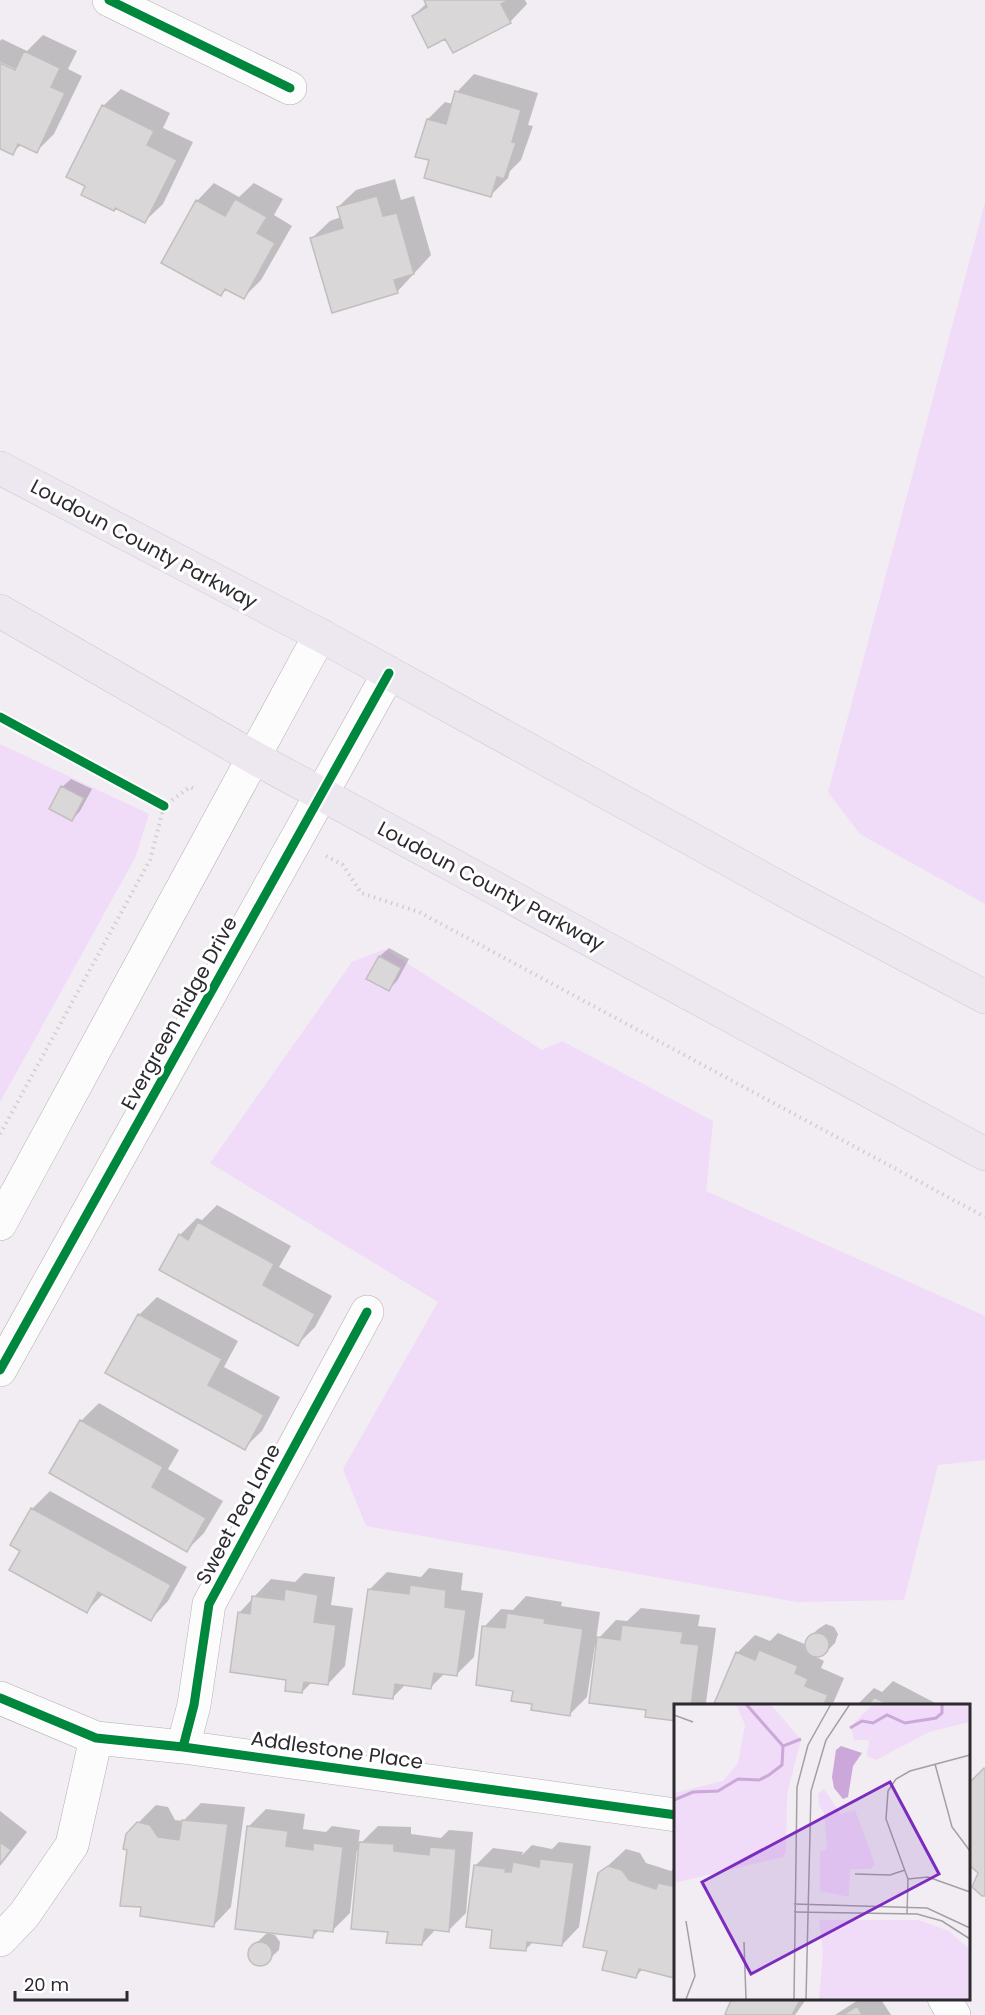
<svg xmlns="http://www.w3.org/2000/svg" width="985" height="2015" font-family="Poppins,sans-serif">
<style>
.green{fill:#f0dbf8}
.shadow{fill:#0003}
.building{fill:#dad7d8;stroke:#c1bebe;stroke-width:1.5}
.lines{fill:none;stroke-linecap:round;stroke-linejoin:round}
.street-casing{stroke:#b3afb4;stroke-width:34}
.secondary-casing{stroke:#b3afb4;stroke-width:34}
.primary-casing{stroke:#cccacd;stroke-width:34}
.path{stroke:#cfced0;stroke-width:4;stroke-dasharray:1.5 4.5;stroke-linecap:butt}
.street{stroke:#fdfcfd;stroke-width:33}
.secondary{stroke:#fdfcfd;stroke-width:33}
.primary{stroke:#ede8ef;stroke-width:33}
.cycleway-casing{stroke:#fff;stroke-width:13}
.cycleway{stroke:#00873e;stroke-width:9}
.labels{text-anchor:middle;stroke-width:6;stroke-linejoin:round;paint-order:stroke}
.street-label{font-size:20px;fill:#2d2a2f;stroke:#fff}
.inset-river{fill:none;stroke:#cca7d9;stroke-width:3}
.inset-road{fill:none;stroke:#a39fa4;stroke-width:1.5}
.view{fill:#7b2cbf;fill-opacity:0.15;stroke:#7b2cbf;stroke-width:3}
.inset-edge{fill:none;stroke:#2d2a2f;stroke-width:3}
</style>
<rect width="100%" height="100%" fill="#f1edf2"/>
<!-- green -->
<path class="green" d="M985,203V904L860,834L828,792Z
M0,744L149,814L135,858L0,1102Z
M385,949L542,1050L562,1041L713,1121L706,1191L985,1316V1460L938,1465L904,1600L797,1602L366,1526L343,1469L438,1302L210,1163L352,962Z"/>
<!-- shadow -->
<path class="shadow" d="M425,0H525L527,4L510,22L446,37L413,16L427,3Z
M43,35L77,51L68,69L82,76L54,134L37,151L22,144L12,153L0,147V65L21,75L22,72L0,62V41L2,39L27,51Z
M474,74L538,93L528,125L533,126L521,160L510,171L508,178L491,195L431,159L428,119L445,102L453,104L457,92Z
M121,89L170,113L163,128L193,142L163,204L145,221L116,207L87,186L103,106Z
M395,179L401,200L414,196L431,255L397,292L312,238L330,221L341,217L338,207L356,190Z
M214,183L239,197L254,183L283,199L274,215L292,226L261,280L244,297L227,288L221,294L197,201Z
M71,779L92,789L80,811L72,820L62,787Z
M389,948L409,959L397,981L388,990L368,979L380,956Z
M217,1205L291,1246L279,1267L332,1296L315,1327L297,1345L180,1235L197,1218L202,1220Z
M157,1297L238,1341L224,1367L280,1397L262,1431L244,1448L107,1373L139,1315Z
M99,1403L179,1450L168,1469L223,1501L204,1533L187,1550L81,1421Z
M50,1491L187,1567L168,1601L151,1619L104,1593L87,1611L22,1550L12,1545L32,1509Z
M429,1568L463,1573L461,1590L483,1593L474,1657L456,1675L445,1673L431,1687L406,1684L392,1698L369,1590L387,1572L421,1577Z
M304,1573L335,1577L331,1605L353,1608L345,1666L328,1684L312,1682L302,1692L288,1678L240,1612L271,1579L295,1582Z
M526,1596L562,1602L561,1606L600,1612L596,1641L616,1620L627,1621L641,1608L700,1615L698,1626L716,1628L706,1703L703,1706L647,1709L598,1645H595L587,1697L570,1714L534,1703L515,1689L484,1627L501,1609L513,1610Z
M826,1624L834,1627L838,1634L835,1643L826,1652L816,1657L824,1661L821,1668L844,1678L832,1706H715L737,1653L755,1635L770,1641L778,1633L807,1645L809,1638L818,1629Z
M893,1681L941,1706H856L874,1688L882,1692Z
M201,1803L245,1807L231,1907L214,1925L143,1905L128,1849L127,1834L156,1805L168,1807L175,1820L183,1821Z
M266,1809L305,1814L303,1829L326,1832L332,1826L360,1830L358,1846L378,1826L411,1827V1834L441,1838L449,1830L473,1832L466,1913L448,1931L436,1929L422,1944L390,1931L360,1851L357,1850L350,1913L332,1931L320,1929L312,1937L249,1826Z
M0,1811L27,1832L0,1866Z
M559,1842L591,1846L579,1927L562,1945L534,1941L525,1950L494,1929L475,1866L493,1848L523,1852L522,1855L532,1845L552,1849Z
M626,1849L640,1853L646,1863L671,1871L676,1867V1974L673,1977L643,1969L636,1976L609,1950L599,1874Z
M267,1933L275,1935L280,1942L279,1950L263,1965L255,1964L250,1957V1949Z
M735,1998H807L795,2015H731Z
M861,1998H880L891,2015H835Z"/>
<!-- building -->
<path class="building" d="M424,0H509L501,4L511,23L453,53L445,39L428,48L412,16L427,7Z
M24,51L60,68L51,87L65,93L37,153L18,144L13,155L0,149V63L15,70Z
M455,91L521,110L512,142L516,143L504,179L497,177L491,197L424,178L429,160L415,157L427,119L446,124Z
M102,105L154,131L147,145L177,160L145,223L115,208L114,211L81,195L85,186L66,177Z
M377,196L383,216L397,213L414,274L394,280L398,293L332,313L310,238L343,228L337,207Z
M235,199L267,217L257,233L275,243L244,299L225,289L221,296L161,263L196,200L225,216Z
M61,786L84,798L72,821L49,809Z
M379,956L401,968L389,991L366,979Z
M198,1222L274,1264L263,1285L315,1314L298,1346L159,1270L179,1234L188,1240Z
M138,1314L222,1359L208,1385L264,1415L245,1450L105,1373Z
M80,1420L163,1467L152,1487L206,1518L187,1552L49,1473Z
M31,1508L171,1585L151,1621L98,1592L87,1613L9,1570L20,1551L10,1545Z
M410,1585L446,1590L445,1607L466,1610L457,1676L434,1673L431,1689L395,1684L393,1699L353,1694L368,1589L409,1594Z
M285,1589L318,1595L314,1622L336,1625L328,1685L304,1682L302,1693L285,1691L286,1680L230,1672L238,1612L250,1614L252,1596L284,1600Z
M507,1613L545,1619L544,1623L583,1629L570,1716L531,1710L532,1704L511,1701L513,1691L476,1685L482,1626L505,1628Z
M622,1625L683,1632L681,1643L699,1645L691,1706H676V1721L645,1717L646,1710L589,1703L597,1637L620,1640Z
M805 1645a12 12 0 1 1 24 0a12 12 0 1 1-24 0Z
M759,1650L798,1666L795,1673L808,1679L805,1686L828,1695L823,1706H713L736,1652L755,1660Z
M874,1697L891,1706H869Z
M984,1768L985,1769V1896H982L972,1887L978,1873L968,1864V1784Z
M182,1820L228,1824L214,1927L140,1916L141,1907L120,1906L127,1850L123,1849L126,1834L137,1822L150,1825L158,1837L179,1840Z
M247,1826L288,1831L286,1846L313,1850V1843L343,1847L333,1932L314,1930L313,1938L235,1929Z
M0,1842L11,1850L0,1864Z
M359,1842L394,1844V1851L429,1855L430,1847L456,1849L449,1932L425,1929L422,1945L386,1943L388,1932L351,1929Z
M540,1859L574,1863L562,1946L527,1942L526,1951L490,1948L492,1930L466,1927L474,1865L506,1869L505,1872H511L513,1862L539,1867Z
M608,1866L622,1870L629,1880L656,1889L658,1883L676,1887V1969L674,1978L639,1969L636,1978L602,1970L607,1951L583,1947L598,1873Z
M248 1954a12 12 0 1 1 24 0a12 12 0 1 1-24 0Z
M732,1998H801L792,2015H728L725,2014Z
M857,2006L862,2015H843Z"/>
<g class="lines">
<!-- street casing -->
<g class="street-casing">
<path id="street" d="M109,0L290,88
M0,1698L96,1738L183,1747L676,1815
M183,1747L194,1705L209,1604L367,1312
M0,1940L24,1915L72,1845L96,1738
M944,1998L954,2015"/>
</g>
<!-- secondary casing -->
<g class="secondary-casing">
<path id="secondary" d="M0,1224L320,635
M0,1370L389,673"/>
</g>
<!-- primary casing -->
<g class="primary-casing">
<path id="primary" d="M0,468L320,635L800,899L985,997
M0,611L253,757L985,1154"/>
</g>
<!-- path -->
<path class="path" d="M0,717L164,806
M326,856L343,865L361,893L419,912L985,1217
M0,1134L150,860L164,806L190,787L196,790"/>
<!-- street -->
<use href="#street" class="street"/>
<!-- secondary -->
<use href="#secondary" class="secondary"/>
<!-- primary -->
<use href="#primary" class="primary"/>
<!-- cycleway casing -->
<g class="cycleway-casing">
<path id="cycleway" d="M109,0L290,88
M0,717L164,806
M0,1370L389,673
M0,1698L96,1738L183,1747L676,1815
M183,1747L194,1705L209,1604L367,1312"/>
</g>
<!-- cycleway -->
<use href="#cycleway" class="cycleway"/>
</g>
<g class="labels">
<!-- street labels -->
<g class="street-label">
<text transform="translate(144 544) rotate(28)" y="7">Loudoun County Parkway</text>
<text transform="translate(491 886) rotate(28)" y="7">Loudoun County Parkway</text>
<text transform="translate(179 1013) rotate(-61)" y="7">Evergreen Ridge Drive</text>
<text transform="translate(238 1514) rotate(-62)" y="7">Sweet Pea Lane</text>
<text transform="translate(337 1750) rotate(8)" y="7">Addlestone Place</text>
</g>
</g>
<!-- overview -->
<g transform="translate(674 1704)">
<rect width="296" height="296" fill="#f1edf2"/>
<path d="M62,0H93L100,4L127,36L113,90L112,148L109,153L0,179V89L49,77L64,59L71,21ZM199,0H295V18L255,28L202,56L193,52L195,36H180L177,22ZM150,85L167,110L181,106L201,160L197,165H176L175,193L146,187V148L153,145L150,108L145,102L144,90ZM145,216H245L275,227L295,245V295H145L149,249Z" fill="#f0dbf8"/>
<path d="M167,42L188,49L179,62L174,93L169,95L160,84L158,73L162,46Z" fill="#cca7d9"/>
<path class="inset-river" d="M72,0L109,42M176,24L188,17L199,19L213,11L231,19L262,14L268,9V0M0,96L19,88L44,87L64,75L85,76L95,71L108,61L109,42L127,35"/>
<path class="inset-road" d="M0,11L19,18M261,60L278,123L296,147M181,170L216,171L231,166M234,175L254,173L296,188M120,200L253,204L296,224M120,208L243,210L268,217L296,235M233,210L234,175L212,115L214,87L222,75L236,67L296,51M70,238L72,295M12,295L21,272L12,217M120,295L123,83L134,41L157,0M132,295L137,87L152,36L176,0"/>
<path class="view" d="M216,78L265,170L77,270L28,178Z"/>
<rect width="296" height="296" class="inset-edge"/>
</g>
<!-- scale -->
<path d="M15 1991v9h112v-9" fill="none" stroke="#2d2a2f" stroke-width="3"/>
<text x="24" y="1991" font-size="18" fill="#2d2a2f" stroke="#ffffff" stroke-width="4.5" paint-order="stroke">20 m</text>
</svg>
